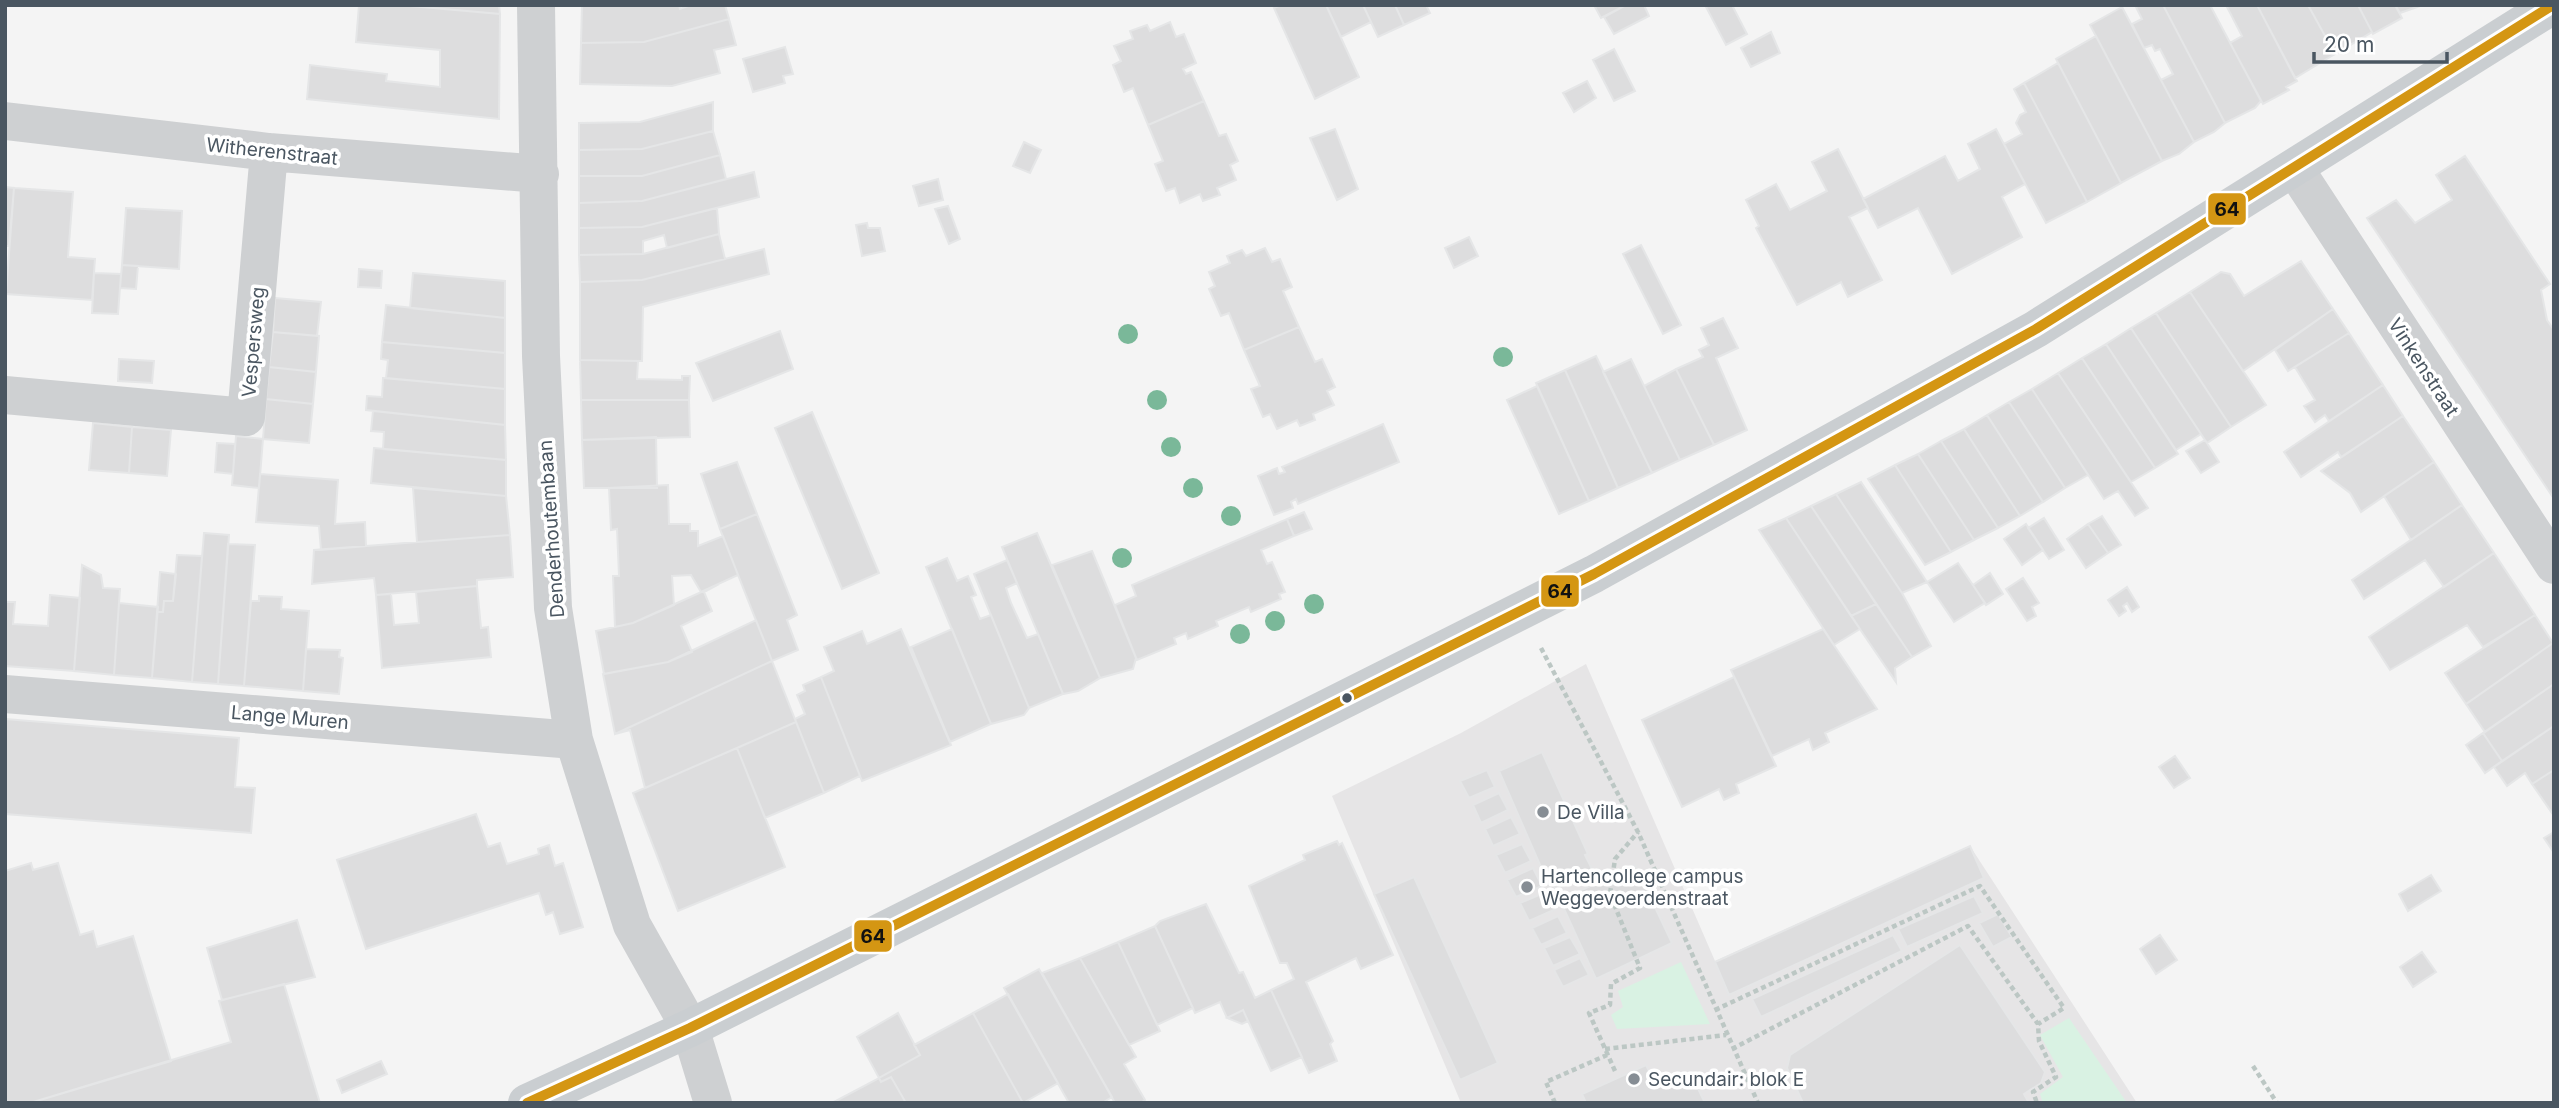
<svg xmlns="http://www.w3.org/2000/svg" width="2559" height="1108" font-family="Inter,sans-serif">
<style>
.education{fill:#e6e5e6}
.green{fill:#d9f2e3}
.building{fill:#ddddde;stroke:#e5e6e7;stroke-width:2}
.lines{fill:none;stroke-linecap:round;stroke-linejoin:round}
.path{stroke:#bcc7c4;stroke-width:4.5;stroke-dasharray:5 3.5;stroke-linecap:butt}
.minor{stroke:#ced0d2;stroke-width:38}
.major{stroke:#caced1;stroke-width:38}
.bus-1-casing{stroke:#fff;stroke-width:16}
.bus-1{stroke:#d49613;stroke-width:10}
.tree{fill:#7ab899}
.bus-dot{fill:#4a5661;stroke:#fff;stroke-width:2.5}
.poi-dot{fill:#868d94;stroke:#fff;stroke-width:2.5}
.labels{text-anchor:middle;stroke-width:7;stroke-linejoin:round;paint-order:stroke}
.street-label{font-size:19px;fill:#4a5661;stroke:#fff}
.poi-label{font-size:19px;fill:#4a5661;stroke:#fff;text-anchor:start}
.line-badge{stroke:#fff;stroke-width:2.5}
.pale-badge-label{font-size:19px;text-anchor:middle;font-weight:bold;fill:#111}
</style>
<rect width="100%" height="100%" fill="#f4f4f4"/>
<!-- education -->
<path class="education" d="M1586,664L1715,961L1970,846L2137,1103H1461L1332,796L1461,733Z"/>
<!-- green -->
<path class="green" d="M1681,962L1710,1024L1617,1029L1611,1015L1623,1007L1618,991Z
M2069,1018L2127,1103H2043L2040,1094L2063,1077L2040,1035Z"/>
<!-- building -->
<path class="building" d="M359,5H399L500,14L499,119L307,99L310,65L387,74L386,81L440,87V50L356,42Z
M399,5H499L500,14Z
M582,5H679L680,9L691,5H725L729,19L644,42L581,43Z
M1281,5H1326L1359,77L1315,99L1274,8Z
M1326,5H1363L1371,22L1341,37Z
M1363,5H1395L1404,25L1378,37Z
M1395,5H1426L1430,13L1404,25Z
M1594,5H1626L1601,18Z
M1626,5H1644L1649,16L1614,34L1604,17Z
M1705,5H1732L1747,34L1726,45Z
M2135,5H2163L2225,123L2214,132L2194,142L2161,80L2173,74L2160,49L2155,51L2152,45L2144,48L2132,24L2142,19Z
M2163,5H2210L2261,101L2255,108L2225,123Z
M2226,5H2257L2297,81L2286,87L2289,90L2263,104L2230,43L2242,36Z
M2257,5H2308L2335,54L2295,78Z
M2308,5H2358L2372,32L2335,54Z
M2358,5H2395L2402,18L2373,34Z
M2395,5H2423L2400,13Z
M2122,7L2194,142L2179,154L2162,161L2090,25Z
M729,19L736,45L714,50L720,73L672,86L580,84L581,43L644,42Z
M1170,22L1176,37L1184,34L1196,63L1183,69L1186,74L1191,72L1204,101L1148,125L1133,88L1124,92L1113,65L1121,61L1114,46L1133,39L1130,31L1147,25L1150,31Z
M1771,32L1780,53L1751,67L1741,48Z
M2096,36L2162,161L2121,183L2056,59Z
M785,47L793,74L783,76L785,83L753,92L743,59Z
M1614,49L1635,91L1614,101L1593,60Z
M2058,63L2121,183L2087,202L2024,83Z
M1587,81L1596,98L1574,112L1563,93Z
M2024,83L2087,202L2046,223L2004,144L2022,134L2016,123L2020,115L2026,112L2014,89Z
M1204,101L1219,136L1226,134L1238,161L1230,165L1236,180L1217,188L1220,195L1203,201L1200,194L1180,203L1175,188L1166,191L1155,164L1163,161L1148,125Z
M713,102V131L642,149L579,150V123L640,122Z
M1335,129L1358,189L1337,200L1310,138Z
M1996,129L2025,184L2002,197L2022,237L1952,274L1918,208L1878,228L1863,199L1945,156L1958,181L1980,169L1968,144Z
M713,131L720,155L642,176H579V150L642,149Z
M1024,142L1041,150L1030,173L1013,166Z
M1838,149L1868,208L1849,217L1882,280L1848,297L1841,282L1797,305L1756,228L1759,226L1746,200L1776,184L1790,210L1827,191L1812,162Z
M720,155L726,179L642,201L579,203V176H642Z
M2465,156L2550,284L2541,290L2547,320L2554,330V499L2367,218L2396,200L2415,223L2452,200L2436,175Z
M754,172L759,197L642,227L579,228V203L642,201Z
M938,179L943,200L919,206L913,186Z
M5,187L14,188L9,246H5Z
M14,188L73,192L68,257L95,259L92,300L6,294Z
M948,206L960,239L949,244L935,209Z
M126,208L182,211L179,269L122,265Z
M717,208L719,234L667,248L664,235L643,241V254L579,255V228L642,227Z
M867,223L868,228H880L885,251L862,256L856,225Z
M719,234L725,259L642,280L580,282L579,255L643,254Z
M1469,237L1478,256L1454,268L1445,248Z
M1641,245L1681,325L1663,334L1623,254Z
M1265,248L1272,262L1280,259L1292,287L1283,291L1299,327L1244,350L1229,313L1221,316L1209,289L1215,286L1209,272L1230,263L1227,256L1242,250L1246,256Z
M764,249L769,274L643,307L642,361L580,360V282L642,280Z
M2301,261L2333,309L2243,371L2190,292L2221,272L2230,274L2244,296Z
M122,265L138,266L136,289L120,288Z
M359,269L382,271L381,288L358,287Z
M94,273L121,274L118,314L92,313Z
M413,273L505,281V318L410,308Z
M2190,292L2266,405L2231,427L2156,313Z
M275,298L321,302L317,336L273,332Z
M386,305L505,318V353L382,342Z
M2333,309L2349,333L2288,371L2275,350Z
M2156,313L2231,427L2207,443L2131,328Z
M1723,318L1738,348L1716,358L1747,430L1714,445L1676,369L1703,357L1699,350L1709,345L1701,328Z
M1299,327L1315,362L1322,359L1335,387L1327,391L1334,405L1313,414L1315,420L1300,426L1297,420L1277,429L1270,414L1263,417L1251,389L1260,386L1244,350Z
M2131,328L2201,434L2176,450L2106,344Z
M780,331L793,369L713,401L696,363Z
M273,332L319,336L316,372L269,367Z
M2349,333L2383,385L2329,421L2325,415L2315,422L2304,406L2315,400L2295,367Z
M382,342L505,353V389L386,378L388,360L381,359Z
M2106,344L2178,454L2155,468L2082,358Z
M1596,356L1652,473L1618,488L1565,370Z
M2082,358L2155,468L2131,482L2058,373Z
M119,359L154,361L152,383L118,381Z
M1631,359L1680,460L1652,473L1603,372Z
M580,360L638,361L637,379L682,380V376H690L689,400H581Z
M269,367L316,372L313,404L266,399Z
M1676,369L1714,445L1680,460L1644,386Z
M1565,370L1618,488L1589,501L1536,383Z
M2058,373L2148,508L2135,516L2118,491L2104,499L2032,389Z
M383,378L505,389V425L366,410L367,396L382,397Z
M2383,385L2403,416L2341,457L2338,452L2301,477L2284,452Z
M1537,386L1589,501L1559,514L1507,400Z
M2032,389L2088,475L2065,488L2009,402Z
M266,399L313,404L309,443L263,439Z
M581,400H689L690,437L582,440Z
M2009,402L2065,488L2043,502L1987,415Z
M373,411L505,425L506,460L383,449L384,432L371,431Z
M812,412L879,573L842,589L775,428Z
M1987,415L2043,502L2020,516L1964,429Z
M2403,416L2434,462L2361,512L2350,493L2321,471Z
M93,423L132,427L129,473L89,470Z
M1383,424L1399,462L1298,504L1296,499L1291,502L1293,508L1274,515L1258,476L1277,468L1279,474L1285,472L1282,467Z
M132,427L171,430L167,476L129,473Z
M1964,429L2020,516L1998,528L1941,441Z
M236,436L263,439L259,488L232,485Z
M656,437L657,488H584L582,440Z
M2205,440L2219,462L2201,473L2186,451Z
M1941,441L1998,528L1974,540L1918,454Z
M217,443L235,444L233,474L215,472Z
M374,448L506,460V496L371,483Z
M1918,454L1974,540L1951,552L1895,465Z
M737,462L757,514L720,529L701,474Z
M2434,462L2462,505L2411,540L2384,496Z
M1895,465L1951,552L1925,565L1868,479Z
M260,474L338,480L335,524L365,522L366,546L321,550L319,526L256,522Z
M1861,482L1910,556L1927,582L1902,593L1836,494Z
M668,485L669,524H690V531H698V546L723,536L738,575L701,592L691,575L672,576L674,605L633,623L615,627L613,576H619L618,552L617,529L611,530L609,488Z
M413,488L506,496L510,535L417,542Z
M1836,494L1902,593L1931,646L1912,657L1811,506Z
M2462,505L2494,553L2444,587L2425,560L2364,599L2352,580Z
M1811,506L1876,604L1851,616L1786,518Z
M1304,512L1312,529L1294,536L1287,519Z
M757,514L797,615L787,620L798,650L772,661L720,529Z
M2102,516L2121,545L2108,553L2088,524Z
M1786,518L1860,629L1834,645L1759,530Z
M2044,518L2064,550L2049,559L2028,528Z
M1287,519L1294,536L1261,550L1267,564L1272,562L1285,592L1279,594L1281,599L1251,612L1249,607L1216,621L1218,626L1188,639L1186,633L1174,638L1176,644L1137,660L1115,605L1136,596L1132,585Z
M2026,524L2043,550L2022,565L2004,539Z
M2088,524L2108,553L2086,568L2067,539Z
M204,533L229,535L218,684L192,682Z
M1037,533L1100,678L1078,691L1063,694L1002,547Z
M510,535L513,577L477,580V586L376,595L374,578L312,584L314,550Z
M228,544L255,545L244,686L218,684Z
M1092,551L1136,658L1133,669L1100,678L1052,565Z
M2494,553L2535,615L2483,647L2467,625L2390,670L2369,637Z
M177,555L202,556L192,682L152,678L157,612H163L164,601H173Z
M947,558L957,581L968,576L976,595L971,597L980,619L991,615L1029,708L1024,715L991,724L926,567Z
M1007,560L1017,583L1006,588L1011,603L1027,638L1038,634L1063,694L1029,708L974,574Z
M1958,563L1985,603L1954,622L1927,582Z
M82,565L101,575L103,588L120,589L114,675L74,671Z
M160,572L176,574L173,601H164L163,612H157Z
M1990,573L2003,594L1986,605L1973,585Z
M2023,578L2039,603L2032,607L2036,616L2027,621L2006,589Z
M719,584L704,592L712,611L681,626L692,652L668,662L604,674L596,631L633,623Z
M477,586L481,628L488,627L491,657L382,668L376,595L391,594L394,625L419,623L416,592Z
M2127,587L2139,607L2132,612L2127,603L2123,606L2126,611L2119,616L2108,600Z
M50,595L80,598L74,671L5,666V602H15L13,624L48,626Z
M259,596L282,597L281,609L309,611L303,691L244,686L251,601H259Z
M119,603L158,607L152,678L114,675Z
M1876,604L1912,657L1895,668L1896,682L1851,616Z
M2535,615L2553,643L2466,704L2445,673Z
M756,620L772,661L615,734L603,674L668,662Z
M901,629L951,745L862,781L821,677L834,671L824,647L862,631L867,644Z
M952,629L991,724L950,742L911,647Z
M1823,629L1877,709L1825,733L1829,742L1813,750L1809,739L1772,756L1731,670Z
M2553,643L2554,684L2485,732L2466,704Z
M306,649L340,650L339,657L343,658L339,694L303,691Z
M772,661L796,722L645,788L630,730L615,734Z
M821,677L860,776L824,793L795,719L805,714L797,695L805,691L803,685Z
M1734,677L1776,766L1736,784L1739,793L1724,800L1719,789L1682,807L1642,720Z
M2554,684V726L2502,761L2483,733Z
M5,719L239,738L235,787L255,788L251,833L5,814Z
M796,722L824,793L765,818L737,748Z
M2554,726V770L2532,784L2525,773L2507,786L2494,767Z
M2483,733L2502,761L2485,773L2466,745Z
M737,748L785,867L678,911L633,793Z
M1542,752L1588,854L1585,855L1592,869L1551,890L1499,771Z
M2175,756L2190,778L2174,788L2159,767Z
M1487,770L1495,787L1469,798L1460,781Z
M2554,770V816L2532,784Z
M1499,793L1508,810L1481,823L1473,805Z
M476,814L488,847L500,843L507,864L539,854L538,849L549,845L555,866L563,863L583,927L560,934L553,912L546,915L539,893L366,949L337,860Z
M1511,817L1520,834L1493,846L1485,829Z
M2554,832V853L2544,838Z
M1337,841L1339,845L1342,843L1393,955L1361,969L1356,958L1306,982L1333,1041L1330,1044L1337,1061L1309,1073L1271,990L1294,979L1287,963H1280L1249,886L1305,860L1303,855Z
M1522,844L1531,861L1505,873L1496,855Z
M1970,846L1984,878L1729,995L1715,962Z
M31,863L33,870L58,863L80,935L93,931L97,947L133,936L171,1061L30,1103H5V871Z
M1635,865L1672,943L1596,979L1560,900Z
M1533,868L1542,886L1516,897L1507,880Z
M2431,875L2441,891L2408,911L2399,894Z
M1414,877L1498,1063L1460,1080L1374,894Z
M1546,892L1556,909L1529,921L1520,903Z
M1974,896L1983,913L1907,947L1898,929Z
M1206,904L1239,973L1243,972L1255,998L1271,990L1302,1057L1271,1071L1243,1010L1227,1018L1220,1002L1195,1013L1155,926L1160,921Z
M1998,914L2012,937L1993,947L1979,923Z
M1558,916L1567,933L1541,945L1532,928Z
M297,920L315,977L222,1000L207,948Z
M1155,926L1193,1008L1157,1025L1118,942Z
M1893,935L1902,951L1761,1017L1752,999Z
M2160,935L2177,960L2156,974L2140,949Z
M1570,937L1580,954L1553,966L1544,948Z
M1118,942L1160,1031L1129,1045L1080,958Z
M1960,945L2045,1072L2041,1083L2024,1094L2029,1103H1803L1787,1068L1790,1055Z
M2422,952L2436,972L2413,987L2400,967Z
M1080,958L1136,1057L1124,1064L1145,1100L1140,1103H1115L1042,973Z
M1580,958L1589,975L1563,987L1554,970Z
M1039,969L1112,1097L1102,1103H1069L1004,988Z
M284,984L320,1103H30L231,1042L219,1001Z
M1008,994L1058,1083L1023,1103L973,1013Z
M1243,1010L1248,1021L1242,1024L1227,1018Z
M898,1013L920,1055L879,1078L857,1037Z
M973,1013L1023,1103H906L891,1077L881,1082L879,1078L920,1055L914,1045Z
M381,1061L387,1074L342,1093L337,1080Z
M1646,1065L1657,1087L1690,1072L1705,1103H1586L1582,1094Z
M891,1077L906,1103H832L879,1078L881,1082Z"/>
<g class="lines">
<!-- path -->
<path class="path" d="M1541,648L1638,832L1758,1103
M1715,1010L1980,886L2064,1008L2038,1024
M1605,1049L1726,1035
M1732,1049L1968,926L2038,1024L2039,1041L2056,1077L2033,1092L2037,1103
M2253,1066L2277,1103
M1615,1071L1589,1013L1610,1005L1611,984L1640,968L1610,894L1615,859L1638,832
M1555,1103L1546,1082L1607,1055"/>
<!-- minor -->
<path class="minor" d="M536,5L541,356L550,539L553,608L574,740L632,925L690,1028L713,1103
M5,121L269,152L540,174
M2295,169L2554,565
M5,395L246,417L269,152
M5,694L574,740"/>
<!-- major -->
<path class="major" d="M527,1103L690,1028L1594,574L2036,329L2553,5"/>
<!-- bus-1 casing -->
<g class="bus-1-casing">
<path id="bus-1" d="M527,1103L690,1028L1594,574L2036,329L2553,5"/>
</g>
<!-- bus-1 -->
<use href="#bus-1" class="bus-1"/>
</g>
<!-- trees -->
<g class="tree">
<circle cx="1128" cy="334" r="10"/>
<circle cx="1503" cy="357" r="10"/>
<circle cx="1157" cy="400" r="10"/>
<circle cx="1171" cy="447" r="10"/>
<circle cx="1193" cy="488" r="10"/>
<circle cx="1231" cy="516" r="10"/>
<circle cx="1122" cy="558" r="10"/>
<circle cx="1314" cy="604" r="10"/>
<circle cx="1275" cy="621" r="10"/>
<circle cx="1240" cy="634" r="10"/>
</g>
<!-- markers -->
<circle class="bus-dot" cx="1347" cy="698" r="6"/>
<g class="poi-dot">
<circle cx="1543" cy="812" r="7"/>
<circle cx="1527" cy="887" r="7"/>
<circle cx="1634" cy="1079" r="7"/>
</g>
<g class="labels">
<!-- street labels -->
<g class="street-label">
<text transform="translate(272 151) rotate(6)" y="7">Witherenstraat</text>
<text transform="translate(253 342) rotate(-85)" y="7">Vespersweg</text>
<text transform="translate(2424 367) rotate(57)" y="7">Vinkenstraat</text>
<text transform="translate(551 529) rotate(-94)" y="7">Denderhoutembaan</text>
<text transform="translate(290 717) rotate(5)" y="7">Lange Muren</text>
</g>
<!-- poi labels -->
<g class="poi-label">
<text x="1557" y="819">De Villa</text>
<text x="1541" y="883">Hartencollege campus<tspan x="1541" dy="22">Weggevoerdenstraat</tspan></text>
<text x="1648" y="1086">Secundair: blok E</text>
</g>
</g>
<g class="line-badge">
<rect x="2207" y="192" width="40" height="34" rx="7" fill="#d49613"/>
<rect x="1540" y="574" width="40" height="34" rx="7" fill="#d49613"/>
<rect x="853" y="919" width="40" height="34" rx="7" fill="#d49613"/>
</g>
<g class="pale-badge-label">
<text x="2227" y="216">64</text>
<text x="1560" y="598">64</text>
<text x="873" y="943">64</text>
</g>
<!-- border -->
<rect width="2559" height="1108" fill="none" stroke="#4a5661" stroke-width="14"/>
<!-- scale -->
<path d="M2314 52v10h133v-10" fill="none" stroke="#4a5661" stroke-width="3.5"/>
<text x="2324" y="52" font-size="21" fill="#4a5661" stroke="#ffffff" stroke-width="5" paint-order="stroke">20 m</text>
</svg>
